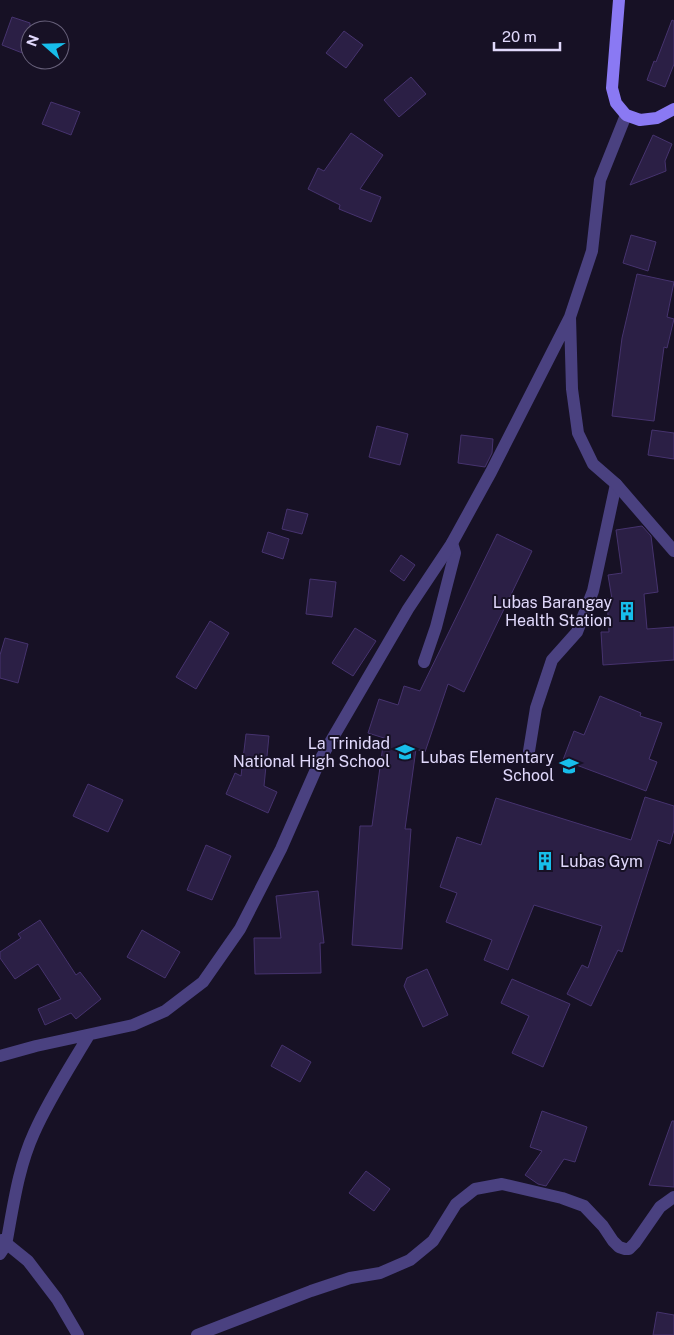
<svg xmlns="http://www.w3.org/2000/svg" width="674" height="1335" font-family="'Public Sans',sans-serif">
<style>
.building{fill:#2b1f45;stroke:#46336e}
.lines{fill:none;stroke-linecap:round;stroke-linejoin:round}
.service{stroke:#4a4180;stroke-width:12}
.minor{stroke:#4a4180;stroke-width:12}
.secondary{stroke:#8a79f3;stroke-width:12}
.labels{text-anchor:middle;stroke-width:4;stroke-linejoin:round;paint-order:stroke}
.poi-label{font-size:16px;fill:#e1d9fc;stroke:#171125;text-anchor:end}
</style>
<rect width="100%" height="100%" fill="#171125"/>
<!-- building -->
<path class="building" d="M12,17L30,23V56L2,45Z
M672,20L674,21V64L665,87L647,80L654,61L656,62Z
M344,31L363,45L346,68L326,53Z
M411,77L426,94L399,117L384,100Z
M51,102L80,112L71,135L42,124Z
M351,133L383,155L360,189L381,197L371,222L339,209L340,205L308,189L318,168L324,171Z
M653,135L672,144L665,161L666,171L630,185Z
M631,235L656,242L648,271L623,263Z
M637,274L674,282L667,317L674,319L667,348L664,347L654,421L612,416L622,338Z
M377,426L408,434L400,465L369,457Z
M652,430L674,433V459L648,455Z
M461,435L493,439L492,453L485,467L458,463Z
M287,509L308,514L302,534L282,529Z
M642,526L651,536L658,592L644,594L647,629L674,627V660L603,665L601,632H609L607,599H612L608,575L622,573L616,530Z
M268,532L289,539L283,559L262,552Z
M497,534L532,551L464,692L448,684L425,752L416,749L405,829H411L402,949L352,945L360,826H372L384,738L368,733L379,699L398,705L404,686L420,691Z
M401,555L415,565L404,581L390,571Z
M310,579L336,582L332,617L306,614Z
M210,621L229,633L196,689L176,677Z
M355,628L376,641L353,676L332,663Z
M5,638L28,644L18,683L0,678V655Z
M600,696L641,713L640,716L662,723L649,759L657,762L646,791L563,760L574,731L584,735Z
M246,734L269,736L264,786L277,792L268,813L226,794L235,773L241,776Z
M88,784L123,800L108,832L73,816Z
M645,797L674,806V830L670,844L658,840L622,952L618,950L591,1006L567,994L582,965L588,968L602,926L534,905L508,970L484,960L492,940L446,922L457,893L440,887L457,837L481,845L496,798L631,840Z
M206,845L231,856L212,900L187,890Z
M318,891L324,943H320L321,973L255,974L254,938H281L276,896Z
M40,920L76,975L80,972L101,999L76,1019L71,1013L45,1025L38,1009L61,999L38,964L15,979L0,958V952L21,938L18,934Z
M142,930L180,952L165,978L127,957Z
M427,969L448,1015L423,1027L404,986L407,978Z
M512,979L570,1004L543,1067L512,1053L529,1016L501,1003Z
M282,1045L311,1062L300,1082L271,1066Z
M542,1111L587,1127L575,1162L564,1159L546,1186L538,1184L525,1175L542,1151L530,1147Z
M672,1121H674V1187L649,1185Z
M366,1171L390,1189L374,1211L349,1193Z
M657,1312L674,1315V1335H653Z"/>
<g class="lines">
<!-- service -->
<path class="service" d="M424,662L436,627L455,553L452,543
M529,751L536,708L552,660L577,632L593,591L616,484"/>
<!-- minor -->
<path class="minor" d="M626,115L600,180L592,251L570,317L572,389L578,433L593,464L616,484L674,551
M0,1056L36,1046L133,1025L165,1011L203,982L240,929L281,849L321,758L408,609L452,543L491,472L570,317
M2,1240L28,1261L57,1299L78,1335
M0,1254L6,1245C13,1208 18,1168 34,1133C49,1099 70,1067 89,1035
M197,1335L311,1291L350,1278L380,1273L410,1260L433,1241L456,1204L475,1189L502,1184L562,1198L584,1206L603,1226L613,1241L619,1247L625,1249H629L635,1243L660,1207L674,1197"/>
<!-- secondary -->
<path class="secondary" d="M619,0L612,88L616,103L626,115L640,120L657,118L674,109"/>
</g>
<!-- icons -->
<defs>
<g id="building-bare" transform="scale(1.5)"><path d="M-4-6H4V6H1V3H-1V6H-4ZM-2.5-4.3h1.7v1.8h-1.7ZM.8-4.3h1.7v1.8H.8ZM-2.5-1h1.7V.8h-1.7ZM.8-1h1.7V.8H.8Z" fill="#17bdea" stroke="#171125" stroke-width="2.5" paint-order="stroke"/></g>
<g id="school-bare" transform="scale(1.5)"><path d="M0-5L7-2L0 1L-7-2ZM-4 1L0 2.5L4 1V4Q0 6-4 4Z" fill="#17bdea" stroke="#171125" stroke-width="2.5" paint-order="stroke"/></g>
</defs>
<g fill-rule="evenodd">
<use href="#building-bare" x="627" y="611"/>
<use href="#school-bare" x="405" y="752"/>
<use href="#school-bare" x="569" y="766"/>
<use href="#building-bare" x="545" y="861"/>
</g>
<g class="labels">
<!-- poi labels -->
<g class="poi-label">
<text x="612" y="608">Lubas Barangay<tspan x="612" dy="18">Health Station</tspan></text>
<text x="390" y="749">La Trinidad<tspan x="390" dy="18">National High School</tspan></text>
<text x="554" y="763">Lubas Elementary<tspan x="554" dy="18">School</tspan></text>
<text x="560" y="867" text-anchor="start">Lubas Gym</text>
</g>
</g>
<!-- north arrow -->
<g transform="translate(45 45) rotate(290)"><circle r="24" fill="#171125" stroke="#68617b"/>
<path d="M0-4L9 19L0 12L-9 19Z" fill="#17bdea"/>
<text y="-8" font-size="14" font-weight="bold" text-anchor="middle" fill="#e1d9fc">N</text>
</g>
<!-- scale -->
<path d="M494 42v8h66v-8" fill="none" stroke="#e1d9fc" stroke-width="2.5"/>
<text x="502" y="42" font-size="15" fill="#e1d9fc" stroke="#171125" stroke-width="4" paint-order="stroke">20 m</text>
</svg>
